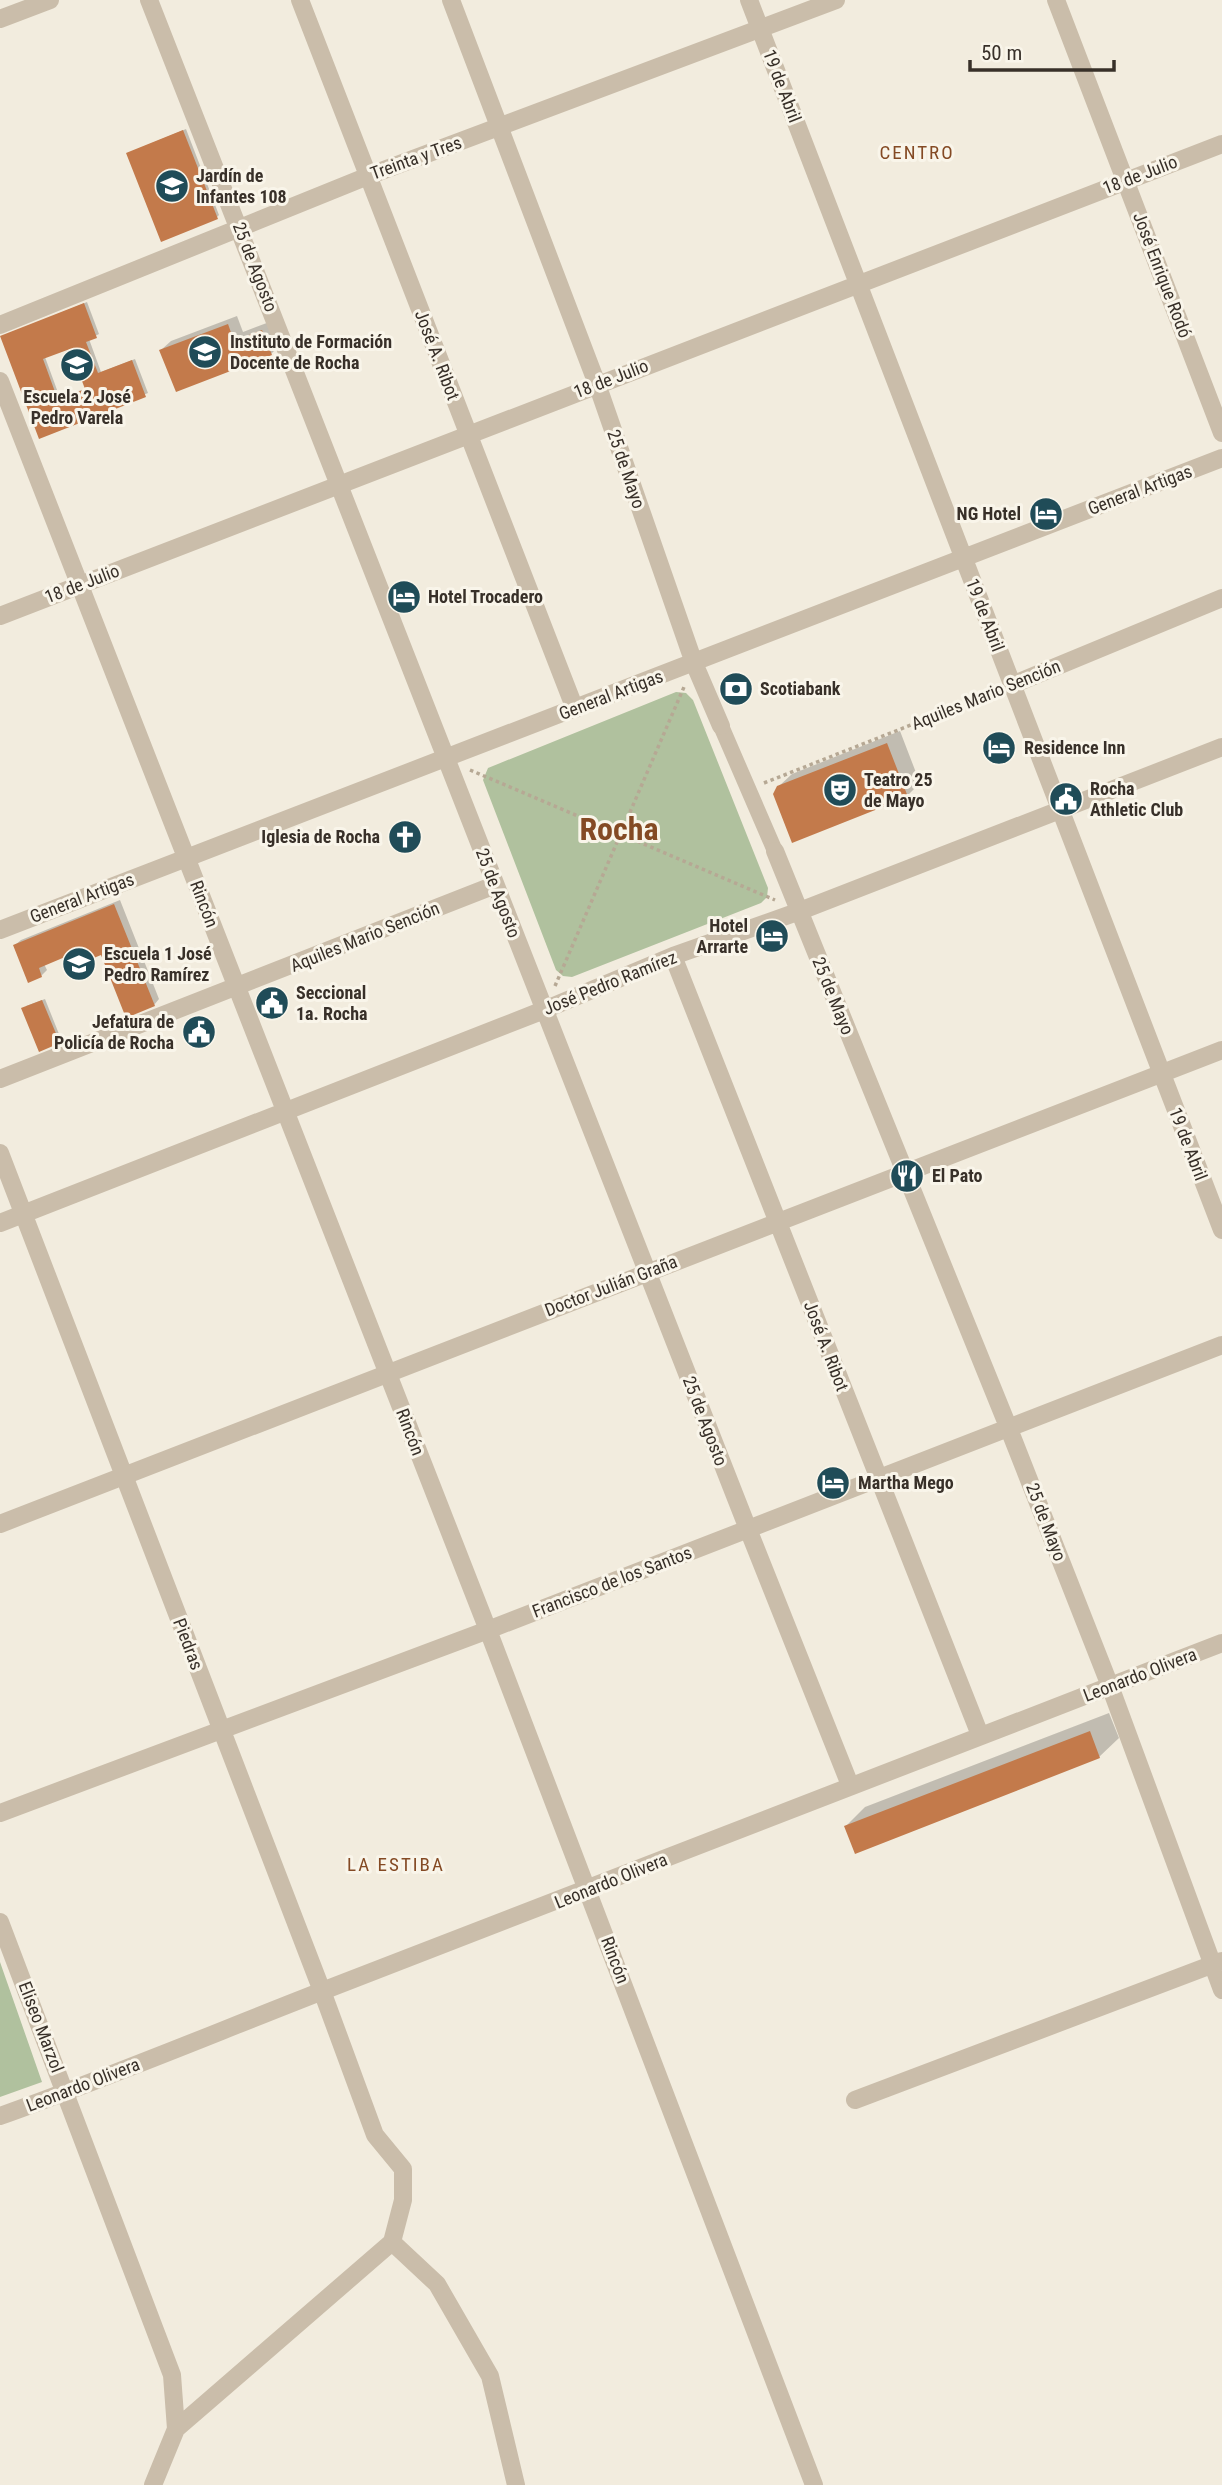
<svg xmlns="http://www.w3.org/2000/svg" width="1222" height="2485" font-family="'Roboto Condensed',sans-serif">
<style>
.green{fill:#b0c19e}
.shadow{fill:#0003;fill-rule:evenodd}
.building{fill:#c37a4b;fill-rule:evenodd}
.lines{fill:none;stroke-linecap:round;stroke-linejoin:round}
.path{stroke:#b6a894;stroke-width:3.5;stroke-dasharray:3.5 3.5;stroke-linecap:butt}
.pedestrian{stroke:#cabdaa;stroke-width:16}
.minor{stroke:#cabdaa;stroke-width:18}
.labels{text-anchor:middle;stroke-width:6;stroke-linejoin:round;paint-order:stroke}
.street-label{font-size:18px;fill:#383029;stroke:#f9f5ea}
.poi-label{font-size:18px;font-weight:bold;fill:#383029;stroke:#f9f5ea;text-anchor:start}
.neighbourhood-label{font-size:19px;letter-spacing:2px;fill:#844a24;stroke:#f9f5ea}
.town-label{font-size:32px;font-weight:bold;fill:#844a24;stroke:#f9f5ea}
</style>
<rect width="100%" height="100%" fill="#f2ecde"/>
<!-- green -->
<path class="green" d="M676,692L686,693L693,700L768,888L767,897L761,903L572,977L563,976L556,970L483,780L488,768Z
M0,1962L42,2082L0,2097Z"/>
<!-- shadow -->
<path class="shadow" d="M186,129L219,215L217,217L128,153Z
M87,302L99,334L89,339L101,372L135,359L148,393L40,437L2,337ZM71,347L87,388L60,398L45,357Z
M237,316L243,332L272,321L281,344L271,354L161,350L171,341Z
M900,731L920,783L907,796L778,787L792,774Z
M120,900L159,999L154,1005L102,952L85,947L44,964L47,970L41,976L15,945L21,940Z
M45,999L61,1039L59,1042L26,1006Z
M1109,1713L1119,1738L1099,1757L846,1826L865,1807Z"/>
<!-- building -->
<path class="building" d="M183,130L218,219L161,242L126,153Z
M84,303L97,338L86,342L98,373L132,360L146,397L39,439L0,336ZM70,349L85,389L58,400L43,359Z
M228,324L234,341L262,330L272,355L176,392L159,350Z
M887,743L908,797L792,843L773,794L777,786Z
M114,904L155,1006L126,1018L101,955L89,960L84,949L39,968L42,977L28,983L13,945Z
M42,1000L60,1043L39,1052L21,1008Z
M1090,1731L1100,1758L855,1854L844,1826Z"/>
<g class="lines">
<!-- path -->
<path class="path" d="M470,770L775,900
M764,783L997,691
M555,986L684,687"/>
<!-- pedestrian -->
<path class="pedestrian" d="M721,726L775,851"/>
<!-- minor -->
<path class="minor" d="M149,0L748,1529L850,1785
M300,0L575,709
M451,0L597,384L694,663L721,726
M749,0L1222,1230
M1056,0L1222,433
M0,19L50,0
M0,325L368,176L836,0
M0,381L488,1630L814,2485
M0,616L1222,144
M1012,685L1222,598
M775,851L1009,1429L1110,1686L1222,1990
M0,930L1222,458
M673,956L980,1735
M0,1079L495,885
M0,1153L322,1991L375,2135L403,2169V2200L392,2242L437,2284L490,2376L516,2485
M0,1223L544,1010L673,956L800,911L1222,747
M0,1524L1222,1050
M0,1813L488,1630L1222,1345
M0,1922L172,2375L176,2429L153,2485
M855,2100L1222,1961
M0,2116C110,2077 217,2032 325,1990C625,1875 923,1758 1222,1643
M176,2429L392,2242"/>
</g>
<!-- icons -->
<defs>
<g id="school-disc" transform="scale(1.75)"><circle r="9.5" fill="#204c58" stroke="#f9f5ea"/><path d="M0-5L7-2L0 1L-7-2ZM-4 1L0 2.5L4 1V4Q0 6-4 4Z" fill="#fff"/></g>
<g id="university-disc" transform="scale(1.75)"><circle r="9.5" fill="#204c58" stroke="#f9f5ea"/><path d="M0-5L7-2L0 1L-7-2ZM-4 1L0 2.5L4 1V4Q0 6-4 4Z" fill="#fff"/></g>
<g id="hotel-disc" transform="scale(1.75)"><circle r="9.5" fill="#204c58" stroke="#f9f5ea"/><path d="M-6-4.5h1.5V1H6V5H4.5V3h-9V5H-6ZM-4 0a1.8 1.8 0 1 1 3.6 0ZM.5 0V-2.5h3Q6-2.5 6 0Z" fill="#fff"/></g>
<g id="bank-disc" transform="scale(1.75)"><circle r="9.5" fill="#204c58" stroke="#f9f5ea"/><path d="M-6-4H6V4H-6ZM0-2.3a2.3 2.3 0 1 0 0 4.6a2.3 2.3 0 1 0 0-4.6Z" fill="#fff"/></g>
<g id="theatre-disc" transform="scale(1.75)"><circle r="9.5" fill="#204c58" stroke="#f9f5ea"/><path d="M-5-5.5Q0-4 5-5.5V0Q5 5 0 6Q-5 5-5 0ZM-3.3-2.5H-1v1.5H-3.3ZM1-2.5H3.3v1.5H1ZM-2.8 1Q0 5.5 2.8 1Z" fill="#fff"/></g>
<g id="civic-disc" transform="scale(1.75)"><circle r="9.5" fill="#204c58" stroke="#f9f5ea"/><path d="M-.6-6.5H3V-4.5H.6V-3L4-1V1h2V6H-6V1h2V-1L-.6-3ZM-1.2 2.5V6h2.4V2.5Z" fill="#fff"/></g>
<g id="church-disc" transform="scale(1.75)"><circle r="9.5" fill="#204c58" stroke="#f9f5ea"/><path d="M-1.2-6h2.4v3.5h3.3v2.4h-3.3V6h-2.4V-.1h-3.3v-2.4h3.3Z" fill="#fff"/></g>
<g id="restaurant-disc" transform="scale(1.75)"><circle r="9.5" fill="#204c58" stroke="#f9f5ea"/><path d="M-5-6h1v4h1v-4h1v4h1v-4h1v5L-1.5 .5V6h-2V.5L-5-1ZM5-6V6H3V1.5H1.5Q1.5-4 5-6Z" fill="#fff"/></g>
</defs>
<g fill-rule="evenodd">
<use href="#school-disc" x="172" y="186"/>
<use href="#university-disc" x="205" y="352"/>
<use href="#school-disc" x="77" y="365"/>
<use href="#hotel-disc" x="1046" y="514"/>
<use href="#hotel-disc" x="404" y="597"/>
<use href="#bank-disc" x="736" y="689"/>
<use href="#hotel-disc" x="999" y="748"/>
<use href="#theatre-disc" x="840" y="790"/>
<use href="#civic-disc" x="1066" y="799"/>
<use href="#church-disc" x="405" y="837"/>
<use href="#hotel-disc" x="772" y="936"/>
<use href="#school-disc" x="79" y="964"/>
<use href="#civic-disc" x="272" y="1003"/>
<use href="#civic-disc" x="199" y="1032"/>
<use href="#restaurant-disc" x="907" y="1176"/>
<use href="#hotel-disc" x="833" y="1483"/>
</g>
<g class="labels">
<!-- street labels -->
<g class="street-label">
<text transform="translate(782 86) rotate(69)" y="6">19 de Abril</text>
<text transform="translate(416 158) rotate(-20)" y="6">Treinta y Tres</text>
<text transform="translate(1140 175) rotate(-21)" y="6">18 de Julio</text>
<text transform="translate(255 267) rotate(69)" y="6">25 de Agosto</text>
<text transform="translate(1162 275) rotate(69)" y="6">José Enrique Rodó</text>
<text transform="translate(437 355) rotate(69)" y="6">José A. Ribot</text>
<text transform="translate(611 379) rotate(-21)" y="6">18 de Julio</text>
<text transform="translate(626 469) rotate(71)" y="6">25 de Mayo</text>
<text transform="translate(1140 490) rotate(-21)" y="6">General Artigas</text>
<text transform="translate(82 584) rotate(-21)" y="6">18 de Julio</text>
<text transform="translate(985 615) rotate(69)" y="6">19 de Abril</text>
<text transform="translate(611 695) rotate(-21)" y="6">General Artigas</text>
<text transform="translate(986 695) rotate(-22)" y="6">Aquiles Mario Sención</text>
<text transform="translate(498 893) rotate(69)" y="6">25 de Agosto</text>
<text transform="translate(82 898) rotate(-21)" y="6">General Artigas</text>
<text transform="translate(204 904) rotate(69)" y="6">Rincón</text>
<text transform="translate(365 937) rotate(-22)" y="6">Aquiles Mario Sención</text>
<text transform="translate(610 983) rotate(-22)" y="6">José Pedro Ramírez</text>
<text transform="translate(833 996) rotate(68)" y="6">25 de Mayo</text>
<text transform="translate(1188 1144) rotate(69)" y="6">19 de Abril</text>
<text transform="translate(611 1286) rotate(-21)" y="6">Doctor Julián Graña</text>
<text transform="translate(826 1346) rotate(69)" y="6">José A. Ribot</text>
<text transform="translate(705 1421) rotate(69)" y="6">25 de Agosto</text>
<text transform="translate(410 1432) rotate(69)" y="6">Rincón</text>
<text transform="translate(1046 1522) rotate(69)" y="6">25 de Mayo</text>
<text transform="translate(612 1582) rotate(-21)" y="6">Francisco de los Santos</text>
<text transform="translate(188 1644) rotate(69)" y="6">Piedras</text>
<text transform="translate(1140 1675) rotate(-21)" y="6">Leonardo Olivera</text>
<text transform="translate(611 1881) rotate(-22)" y="6">Leonardo Olivera</text>
<text transform="translate(615 1960) rotate(69)" y="6">Rincón</text>
<text transform="translate(41 2027) rotate(69)" y="6">Eliseo Marzol</text>
<text transform="translate(83 2085) rotate(-21)" y="6">Leonardo Olivera</text>
</g>
<!-- poi labels -->
<g class="poi-label">
<text x="196" y="182">Jardín de<tspan x="196" dy="21">Infantes 108</tspan></text>
<text x="230" y="348">Instituto de Formación<tspan x="230" dy="21">Docente de Rocha</tspan></text>
<text x="77" y="403" text-anchor="middle">Escuela 2 José<tspan x="77" dy="21">Pedro Varela</tspan></text>
<text x="1021" y="520" text-anchor="end">NG Hotel</text>
<text x="428" y="603">Hotel Trocadero</text>
<text x="760" y="695">Scotiabank</text>
<text x="1024" y="754">Residence Inn</text>
<text x="864" y="786">Teatro 25<tspan x="864" dy="21">de Mayo</tspan></text>
<text x="1090" y="795">Rocha<tspan x="1090" dy="21">Athletic Club</tspan></text>
<text x="380" y="843" text-anchor="end">Iglesia de Rocha</text>
<text x="748" y="932" text-anchor="end">Hotel<tspan x="748" dy="21">Arrarte</tspan></text>
<text x="104" y="960">Escuela 1 José<tspan x="104" dy="21">Pedro Ramírez</tspan></text>
<text x="296" y="999">Seccional<tspan x="296" dy="21">1a. Rocha</tspan></text>
<text x="174" y="1028" text-anchor="end">Jefatura de<tspan x="174" dy="21">Policía de Rocha</tspan></text>
<text x="932" y="1182">El Pato</text>
<text x="858" y="1489">Martha Mego</text>
</g>
<!-- neighbourhood labels -->
<g class="neighbourhood-label">
<text x="917" y="159">CENTRO</text>
<text x="396" y="1871">LA ESTIBA</text>
</g>
<!-- town labels -->
<g class="town-label">
<text x="619" y="840">Rocha</text>
</g>
</g>
<!-- scale -->
<path d="M970 60v10h144v-10" fill="none" stroke="#383029" stroke-width="3.5"/>
<text x="981" y="60" font-size="21" fill="#383029" stroke="#f9f5ea" stroke-width="5" paint-order="stroke">50 m</text>
</svg>
